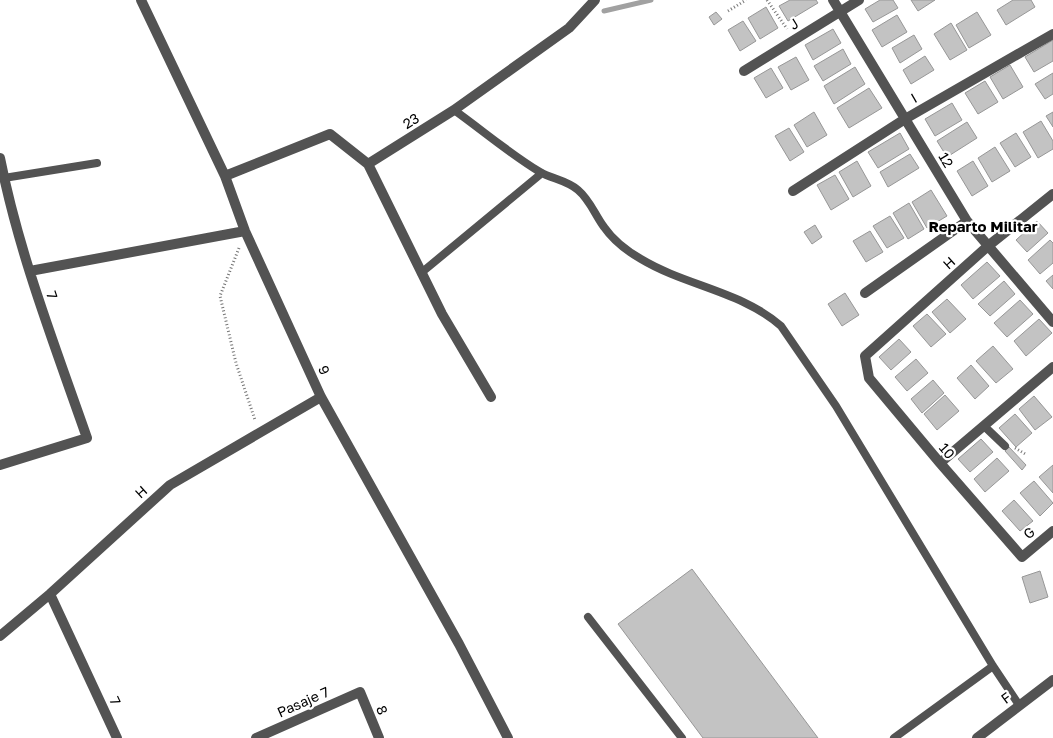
<svg xmlns="http://www.w3.org/2000/svg" width="1053" height="738" font-family="'Golos Text',sans-serif">
<style>
.lines{fill:none;stroke-linecap:round;stroke-linejoin:round}
.stream{stroke:#a1a1a1;stroke-width:5}
.building{fill:#c3c3c3;stroke:#979797}
.path{stroke:#757575;stroke-width:3;stroke-dasharray:1 2.5;stroke-linecap:butt}
.service{stroke:#535353;stroke-width:8}
.minor{stroke:#535353;stroke-width:10}
.tertiary{stroke:#535353;stroke-width:10}
.labels{text-anchor:middle;stroke-width:4.5;stroke-linejoin:round;paint-order:stroke}
.street-label{font-size:14px;fill:#000;stroke:#fff}
.neighbourhood-label{font-size:15px;font-weight:bold;fill:#000;stroke:#fff}
</style>
<rect width="100%" height="100%" fill="#fff"/>
<g class="lines">
<!-- stream -->
<path class="stream" d="M604,11L651,0"/>
</g>
<!-- building -->
<path class="building" d="M790,0H816L818,3L788,21L779,6Z
M880,0H893L898,8L873,22L865,9Z
M911,0H935L918,11Z
M1013,0H1031L1035,7L1006,25L997,10Z
M766,7L778,28L760,39L748,18Z
M716,12L722,19L714,25L709,17Z
M977,12L991,35L969,48L956,25Z
M897,15L907,32L882,47L872,30Z
M743,21L756,41L740,51L728,30Z
M951,23L967,50L950,60L934,34Z
M833,29L841,43L813,60L805,45Z
M914,35L922,49L900,63L892,48Z
M1053,40V61L1034,72L1025,57Z
M843,49L851,64L823,81L814,66Z
M925,56L934,70L911,84L903,70Z
M796,57L809,80L791,90L778,67Z
M1010,65L1023,87L1003,99L990,77Z
M855,67L865,84L834,104L824,86Z
M771,68L783,88L766,98L754,78Z
M1053,73V94L1045,99L1035,84Z
M985,81L998,102L978,114L965,93Z
M869,88L882,108L849,128L837,108Z
M952,103L962,120L935,136L925,119Z
M814,112L827,135L807,147L794,125Z
M1053,112V127L1046,116Z
M1041,121L1053,141V149L1038,158L1023,132Z
M967,122L977,138L947,157L937,141Z
M789,128L804,152L790,161L775,136Z
M900,133L909,149L878,168L868,152Z
M1016,133L1031,157L1015,167L1000,143Z
M995,147L1010,171L992,182L978,158Z
M910,154L919,168L888,187L880,172Z
M857,161L871,186L853,197L839,172Z
M973,161L988,186L972,196L957,171Z
M835,175L849,199L831,210L817,185Z
M931,190L947,216L927,228L912,202Z
M909,203L924,229L908,239L893,213Z
M890,216L904,238L887,248L873,226Z
M1037,221L1048,233L1027,252L1016,240Z
M815,225L822,237L812,244L804,232Z
M870,231L883,252L866,262L853,241Z
M1050,240L1053,243V263L1040,274L1028,260Z
M987,262L1000,276L973,299L961,285Z
M1053,275V289L1046,281Z
M1004,281L1015,294L990,316L978,304Z
M845,293L859,315L842,326L828,304Z
M947,299L966,319L950,333L932,312Z
M1020,300L1033,314L1007,337L994,323Z
M927,314L946,334L931,347L913,326Z
M1039,319L1052,333L1026,356L1014,341Z
M899,339L911,352L891,370L879,357Z
M993,346L1013,369L996,383L976,361Z
M916,359L928,373L907,391L895,377Z
M971,365L989,386L975,399L957,378Z
M933,380L944,393L922,413L911,399Z
M945,395L959,411L937,430L924,414Z
M1034,396L1052,417L1035,430L1019,409Z
M1015,414L1032,433L1016,447L999,428Z
M981,439L993,452L970,472L958,459Z
M1009,447L1026,465L1022,470L1005,451Z
M997,458L1009,471L985,492L974,479Z
M1053,465V493L1039,477Z
M1034,481L1053,503L1040,516L1020,493Z
M1014,500L1033,521L1020,531L1002,511Z
M692,569L818,738H703L618,624Z
M1040,571L1048,597L1030,603L1022,577Z"/>
<g class="lines">
<!-- path -->
<path class="path" d="M767,0L787,29
M728,11L746,0
M239,248L220,296L236,363L255,420
M1015,448L1027,455"/>
<!-- service -->
<path class="service" d="M454,110C482,130 510,154 540,172C552,179 566,180 578,190C590,200 595,215 604,227C613,240 627,251 641,259C686,286 741,291 781,326L836,406L993,666L1019,705
M4,178L97,163
M421,273L542,173
M984,426L1005,446
M588,617L682,738
M894,738L993,666"/>
<!-- minor -->
<path class="minor" d="M141,0L225,176L245,231L321,397L459,644L508,738
M833,0L967,221L1053,322
M744,71L859,0
M0,158C19,254 55,346 87,438L0,465
M368,164L442,314L491,397
M225,176L330,134L368,164L454,110L569,28L595,0
M793,191L905,119L1053,34
M1053,194L988,246L865,356L869,378L940,463L1022,557L1053,531
M30,271L245,231
M865,293L967,221
M940,463L1053,367
M50,594L117,738
M0,636L50,594L170,485L321,397
M256,738L360,692L379,738"/>
<!-- tertiary -->
<path class="tertiary" d="M977,738L1053,680"/>
</g>
<g class="labels">
<!-- street labels -->
<g class="street-label">
<text transform="translate(794 24) rotate(-32)" y="5">J</text>
<text transform="translate(914 98) rotate(-30)" y="5">I</text>
<text transform="translate(411 121) rotate(-32)" y="5">23</text>
<text transform="translate(946 160) rotate(59)" y="5">12</text>
<text transform="translate(949 263) rotate(-42)" y="5">H</text>
<text transform="translate(52 295) rotate(71)" y="5">7</text>
<text transform="translate(324 370) rotate(66)" y="5">9</text>
<text transform="translate(947 451) rotate(50)" y="5">10</text>
<text transform="translate(141 492) rotate(-42)" y="5">H</text>
<text transform="translate(1029 533) rotate(-40)" y="5">G</text>
<text transform="translate(1006 698) rotate(-37)" y="5">F</text>
<text transform="translate(115 701) rotate(65)" y="5">7</text>
<text transform="translate(303 702) rotate(-24)" y="5">Pasaje 7</text>
<text transform="translate(382 710) rotate(68)" y="5">8</text>
</g>
<!-- neighbourhood labels -->
<g class="neighbourhood-label">
<text x="983" y="232">Reparto Militar</text>
</g>
</g>
</svg>
